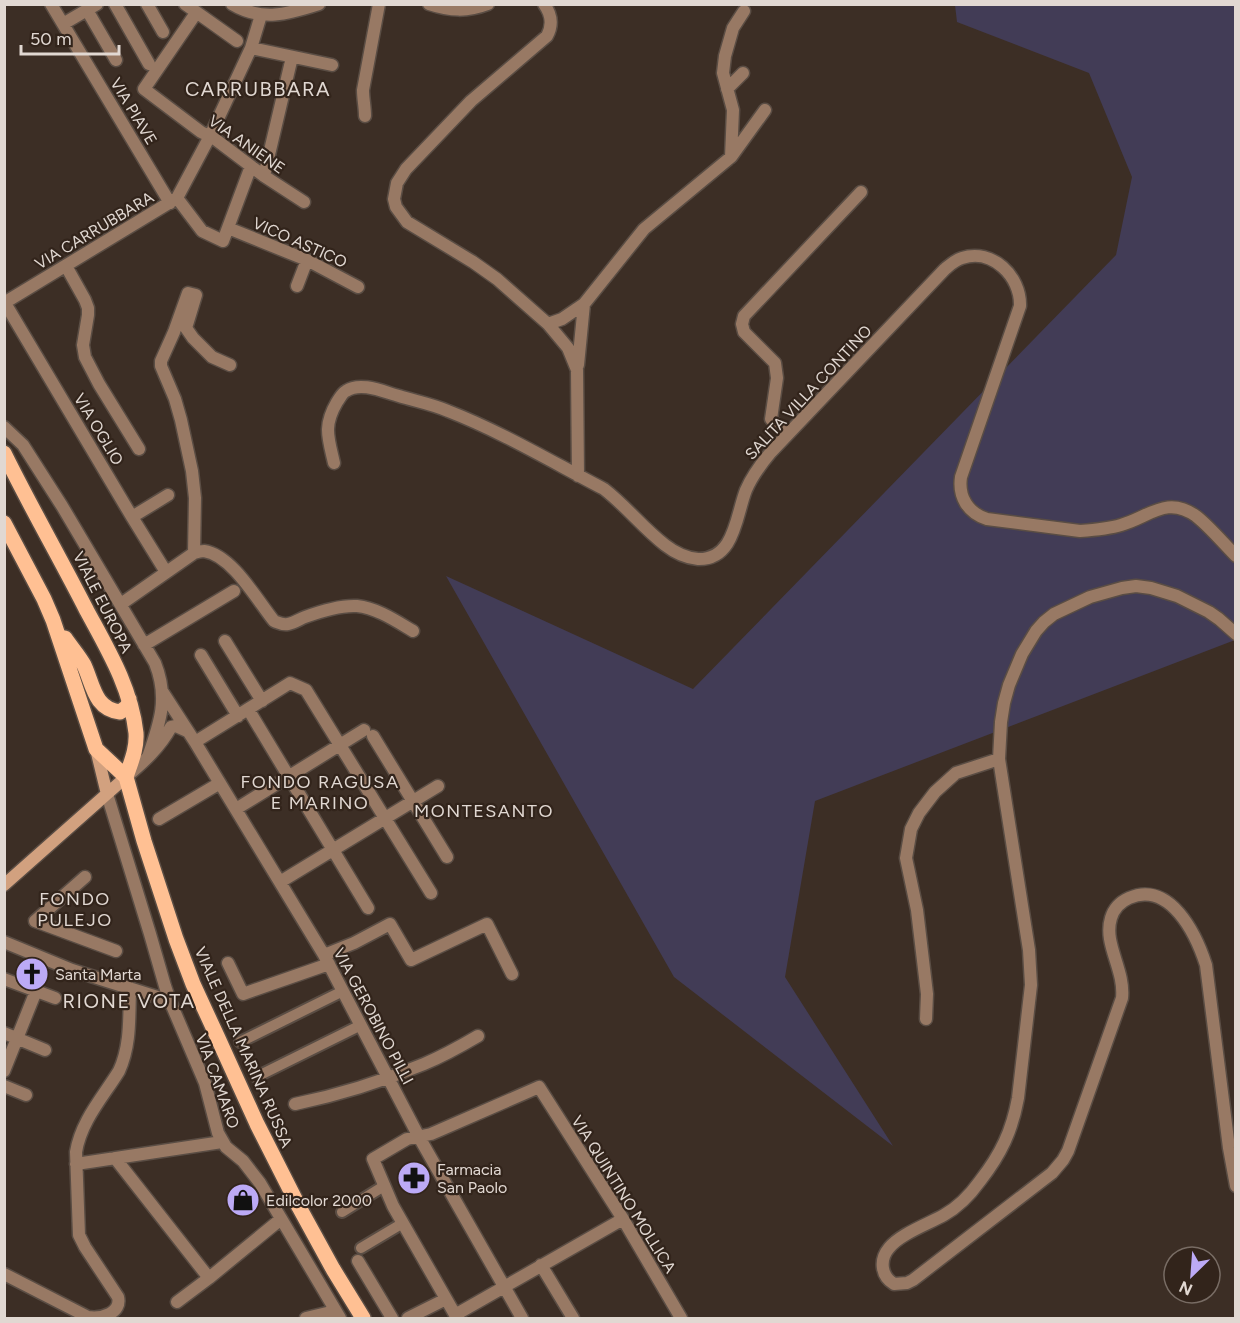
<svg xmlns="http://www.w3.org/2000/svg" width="1240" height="1323" font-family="Figtree,sans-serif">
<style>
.grass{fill:#423c56}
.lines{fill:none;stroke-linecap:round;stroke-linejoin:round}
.pedestrian-casing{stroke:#5a4d44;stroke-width:14}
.minor-casing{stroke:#5a4d44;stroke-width:15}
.secondary-casing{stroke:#5a4d44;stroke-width:15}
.primary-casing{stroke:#5a4d44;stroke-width:18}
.pedestrian{stroke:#987964;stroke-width:10}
.minor{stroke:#987964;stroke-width:12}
.secondary{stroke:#d2a17f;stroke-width:12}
.primary{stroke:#ffc093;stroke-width:15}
.labels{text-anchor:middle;stroke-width:4.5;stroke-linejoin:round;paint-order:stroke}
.street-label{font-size:16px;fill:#e1d8d2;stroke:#32241b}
.poi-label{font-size:16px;fill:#e1d8d2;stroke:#32241b;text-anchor:start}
.neighbourhood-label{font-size:18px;letter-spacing:1.5px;fill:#e1d8d2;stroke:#32241b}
.quarter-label{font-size:20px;letter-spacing:1.5px;fill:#e1d8d2;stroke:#32241b}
</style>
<rect width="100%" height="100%" fill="#3c2e25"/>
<!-- grass -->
<path class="grass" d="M955,5H1235V640L815,801L785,977L893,1146L674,977L446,576L693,689L1116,255L1132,177L1089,73L957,22Z"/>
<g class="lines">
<!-- pedestrian casing -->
<g class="pedestrian-casing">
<path id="pedestrian" d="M240,1042L343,991
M256,1077L361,1025
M342,1212L384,1186
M361,1248L403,1223"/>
</g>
<!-- minor casing -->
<g class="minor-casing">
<path id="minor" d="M51,4L170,203
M115,4L149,64
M147,4L163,32
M185,4L237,41
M232,4C262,22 288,14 319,4
M429,4C450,11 467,12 488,4
M544,4C552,15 553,25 547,36L471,101L406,169L397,183L394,199L396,207L407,222L473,262L497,279L548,324L568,348L577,370L578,476
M87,10L116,60
M196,13L144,89L201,132L215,139L264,176L304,202
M63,24L97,4
M251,48L332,65
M727,89L743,73
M365,116C365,107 363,99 363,90L379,4
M731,157L765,110
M264,176L292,57
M177,198L202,231L223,241L251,166
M228,228L307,260L358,287
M66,266L85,300L88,308V315L83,345L85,357L99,384L139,449
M297,286L307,260
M4,303L177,198L210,136L251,48L261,15
M5,303L132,517L166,572
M548,324L562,319L584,304L644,229L731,157L733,110L723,73L725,56L733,28L744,11
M578,365L584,304
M4,427L23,445L62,506L155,663C169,698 160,723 148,757
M787,435L771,419L777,378L775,363L744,332L742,324L744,316L861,192
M334,463C328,437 323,426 337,402C340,398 342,393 346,391C361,381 384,392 399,396C415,401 432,404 448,411C502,432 552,462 604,489C626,506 643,528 665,545C674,552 686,558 698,559C735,560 736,515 746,490C752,476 761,464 771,452L945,269C951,264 955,260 962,258C992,248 1021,276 1020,306L961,477C958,497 968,513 987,519L1080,531C1094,530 1108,529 1121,525C1149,517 1167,495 1196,516C1210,527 1223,543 1236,556
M132,517L168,495
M194,553L195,498L192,471L181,420L175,399L161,366V361L174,332L188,293L196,295L186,328L193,338L212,357L230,365
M121,604L194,553C197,552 201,551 204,551C232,555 257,600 274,621C279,623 282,625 288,624C294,623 300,619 305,617C321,611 340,605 357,606C377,608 396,621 413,631
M1236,634L1219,619L1209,612L1177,596L1151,588L1136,586L1122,588L1090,597L1054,614L1044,622L1036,631L1022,654L1009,685L1004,703L1001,722L999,759L1029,950L1031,985L1018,1098C1012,1131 1001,1154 980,1181C970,1195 960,1206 944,1215C928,1224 900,1234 889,1248C879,1260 881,1276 894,1284L907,1283L913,1280L1052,1173L1063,1160L1068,1151L1122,998C1125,969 1103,944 1111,918C1114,908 1120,902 1129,898C1170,880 1196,934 1206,965L1229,1148L1236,1186
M225,641L262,701
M144,645L234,591
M201,655L238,716
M162,691L195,742L324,955L419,1137L522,1318
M248,709L368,908
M373,736L447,857
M195,742L290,683L306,690L431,893
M126,777C144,762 160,747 171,727L176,726L187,731
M107,794L150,934L165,986L170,1001L205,1083L218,1133L226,1147L243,1161L260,1183L340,1318
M236,809L364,730
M159,819L220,783
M85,877L35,921L116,951
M280,882L438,786
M4,942L72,970L170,1001
M324,955L354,943L390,924L411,960L487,924L512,974
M228,963L243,994L329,964
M4,979L55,998
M926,1019L927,994L917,910L906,858L911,829L919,813L935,792L956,773L999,759
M4,1033L45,1050
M4,1071L36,991
M4,1086L26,1095
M295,1104C339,1095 383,1081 424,1064C443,1056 461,1046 478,1036
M115,1158L209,1278
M76,1164L222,1142
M358,1261L392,1318
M541,1265L573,1318
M4,1274L88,1317C102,1319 122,1313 118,1297L85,1247L79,1235L76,1152C81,1121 103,1097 119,1071C131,1045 129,1017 130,988
M177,1302L209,1278L281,1219
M455,1315L623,1219
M306,1318L335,1311
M408,1318L446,1299
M457,1318L393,1206L373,1159L407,1139L431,1134L539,1087L623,1219L681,1318"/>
</g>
<!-- secondary casing -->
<g class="secondary-casing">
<path id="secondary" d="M96,749L107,794
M4,885L126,777"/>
</g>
<!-- primary casing -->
<g class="primary-casing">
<path id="primary" d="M4,453C30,506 60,558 87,611C108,650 131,688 136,733C137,749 131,762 126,777
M4,523L44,599L53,620L96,749L126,777L144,841L176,939L193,984L217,1036L257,1124L299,1207L333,1269L363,1318
M65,638C71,647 79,656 84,665C93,684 94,709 120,712L128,706L129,699"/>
</g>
<!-- pedestrian -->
<use href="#pedestrian" class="pedestrian"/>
<!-- minor -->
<use href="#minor" class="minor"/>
<!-- secondary -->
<use href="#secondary" class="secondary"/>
<!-- primary -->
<use href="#primary" class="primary"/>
</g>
<!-- icons -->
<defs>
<g id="church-disc" transform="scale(1.725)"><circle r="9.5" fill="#bcaaf6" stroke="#32241b"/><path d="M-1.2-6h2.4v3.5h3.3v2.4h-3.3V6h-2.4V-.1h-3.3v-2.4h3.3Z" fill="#111"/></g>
<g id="pharmacy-disc" transform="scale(1.725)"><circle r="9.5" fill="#bcaaf6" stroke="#32241b"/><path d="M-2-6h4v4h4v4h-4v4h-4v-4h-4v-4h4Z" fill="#111"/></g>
<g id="shop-disc" transform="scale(1.725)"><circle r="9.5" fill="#bcaaf6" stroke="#32241b"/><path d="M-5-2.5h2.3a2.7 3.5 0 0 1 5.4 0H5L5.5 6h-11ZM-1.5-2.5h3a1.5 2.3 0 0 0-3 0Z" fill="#111"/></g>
</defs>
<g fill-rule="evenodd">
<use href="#church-disc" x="32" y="974"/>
<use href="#pharmacy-disc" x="414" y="1178"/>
<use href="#shop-disc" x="243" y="1200"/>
</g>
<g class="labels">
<!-- street labels -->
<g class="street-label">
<text transform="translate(134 111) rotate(59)" y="6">VIA PIAVE</text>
<text transform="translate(247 144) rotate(35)" y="6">VIA ANIENE</text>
<text transform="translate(94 230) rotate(-31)" y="6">VIA CARRUBBARA</text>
<text transform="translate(300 242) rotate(24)" y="6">VICO ASTICO</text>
<text transform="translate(808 392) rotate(-47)" y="6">SALITA VILLA CONTINO</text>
<text transform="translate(99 429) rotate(59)" y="6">VIA OGLIO</text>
<text transform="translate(103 602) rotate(63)" y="6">VIALE EUROPA</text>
<text transform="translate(374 1016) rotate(62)" y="6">VIA GEROBINO PILLI</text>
<text transform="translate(244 1047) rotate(66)" y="6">VIALE DELLA MARINA RUSSA</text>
<text transform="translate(218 1081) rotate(70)" y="6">VIA CAMARO</text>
<text transform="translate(624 1194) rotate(58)" y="6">VIA QUINTINO MOLLICA</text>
</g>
<!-- poi labels -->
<g class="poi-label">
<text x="55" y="980">Santa Marta</text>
<text x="437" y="1175">Farmacia<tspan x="437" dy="18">San Paolo</tspan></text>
<text x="266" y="1206">Edilcolor 2000</text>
</g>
<!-- neighbourhood labels -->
<g class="neighbourhood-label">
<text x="320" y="788">FONDO RAGUSA<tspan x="320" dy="21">E MARINO</tspan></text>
<text x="484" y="817">MONTESANTO</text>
<text x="75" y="905">FONDO<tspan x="75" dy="21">PULEJO</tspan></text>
</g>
<!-- quarter labels -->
<g class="quarter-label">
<text x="258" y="96">CARRUBBARA</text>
<text x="129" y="1008">RIONE VOTA</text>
</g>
</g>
<!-- border -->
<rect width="1240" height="1323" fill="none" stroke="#e1d8d2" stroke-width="12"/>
<!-- north arrow -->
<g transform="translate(1192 1275) rotate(205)"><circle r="28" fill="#32241b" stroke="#786c64" stroke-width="1.5"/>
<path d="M0-4.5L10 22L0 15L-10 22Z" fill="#bcaaf6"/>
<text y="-9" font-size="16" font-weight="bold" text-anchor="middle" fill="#e1d8d2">N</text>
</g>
<!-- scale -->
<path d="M21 45v9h98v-9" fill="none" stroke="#e1d8d2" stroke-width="3"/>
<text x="30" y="45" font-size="18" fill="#e1d8d2" stroke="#32241b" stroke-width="4.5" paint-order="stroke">50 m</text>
</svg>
